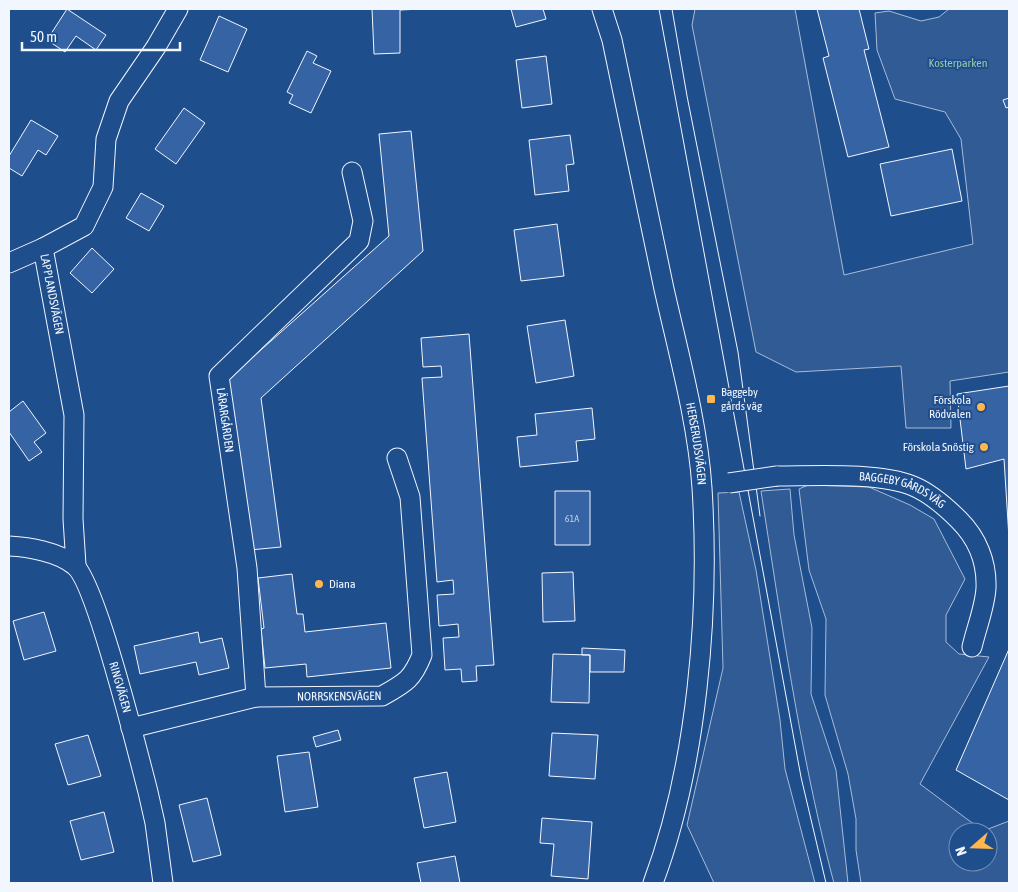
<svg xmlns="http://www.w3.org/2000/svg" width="1018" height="892" font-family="'Asap Condensed',sans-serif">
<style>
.green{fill:#305b95;stroke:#a8bbd7;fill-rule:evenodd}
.building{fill:#3563a3;stroke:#f2f6ff}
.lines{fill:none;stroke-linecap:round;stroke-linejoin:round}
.street-casing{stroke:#f2f6ff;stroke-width:21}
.street{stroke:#1f4e8c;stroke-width:19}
.tram{stroke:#f2f6ff;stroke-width:1}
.street-bridge-casing{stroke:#f2f6ff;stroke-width:21;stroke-linecap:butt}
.street-bridge{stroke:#1f4e8c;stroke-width:19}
.poi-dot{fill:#ffb74d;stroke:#1f4e8c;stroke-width:2}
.labels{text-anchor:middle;stroke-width:4;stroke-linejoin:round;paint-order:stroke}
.number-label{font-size:10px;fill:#c3d1e8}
.park-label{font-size:12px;fill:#97c8a6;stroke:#1f4e8c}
.street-label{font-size:12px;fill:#f2f6ff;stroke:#1f4e8c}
.poi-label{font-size:12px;fill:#f2f6ff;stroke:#1f4e8c;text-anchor:start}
</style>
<rect width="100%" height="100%" fill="#1f4e8c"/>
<!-- green -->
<path class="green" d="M695,9H795L844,275L973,244L961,139L945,112L895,99L877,50L875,13L889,11L921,21L939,17L949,9H1009V372L950,381L951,428H906L901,366L796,372L756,352L692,25Z
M808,485L869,487L910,505L934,519L965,579L946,615V642L959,654L989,657L920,784L983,831L1009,821V883H861L856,850V819L848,774L825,695L826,619L809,570L799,489ZM958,832H988V862H958Z
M790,489L794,535L812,628L811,694L836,770L848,883H834L831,872C799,747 781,619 761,491Z
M739,492L756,570L780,720L785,769L815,883H714L687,825L723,668L718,493Z"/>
<!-- building -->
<path class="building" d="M67,9L106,35L96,50L76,36L65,52L47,40Z
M372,9H422L400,10V53L374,54Z
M511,9H543L546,19L516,27Z
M817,9H859L869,49L864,50L889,147L848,157L823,58L829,56Z
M219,16L247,29L228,72L200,60Z
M307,51L317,56L313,63L331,71L311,113L289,103L293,95L287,92Z
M546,56L552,104L522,108L516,60Z
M1009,98V107L1006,108L1003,100Z
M184,108L205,123L176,164L155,149Z
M31,120L58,136L46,155L38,150L22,176L9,168V156Z
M411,131L423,251L261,398L281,547L250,550L226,381L389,236L379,134Z
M570,135L574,164L566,165L569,191L535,195L529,140Z
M952,149L962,201L891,216L880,164Z
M141,193L164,206L149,231L126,218Z
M557,224L564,276L521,281L514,230Z
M92,248L114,269L92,293L70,273Z
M565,320L574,376L536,383L527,326Z
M469,334L494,665L476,666L477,681L462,682L461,669L445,670L443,638L459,637L458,624L439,626L437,595L454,594L453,580L437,582L422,378L442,377L441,366L423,367L421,338Z
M1009,386V538L1004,459L966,469L957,394Z
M23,401L46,433L34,442L42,452L29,461L9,432V412Z
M592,408L595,439L576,441L578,461L520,467L517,437L537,435L535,414Z
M555,491H590V545H555Z
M573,572L575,621L543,622L542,573Z
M292,574L297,614H303L305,632L386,623L391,668L307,677L306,664L265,668L261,629L264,628L258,578Z
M44,612L56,651L24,660L13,621Z
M198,632L200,643L222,638L229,668L199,675L196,662L140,674L134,646Z
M582,648L625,650L624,672H590V655H582Z
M1009,649V800L956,770Z
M553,654L590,655L589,703L551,702Z
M338,730L341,740L316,747L313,737Z
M552,733L598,735L595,779L549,776Z
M88,735L101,776L68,785L55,744Z
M309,752L318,807L285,812L277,756Z
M447,772L456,822L424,828L414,778Z
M207,798L221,855L193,862L179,805Z
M104,812L114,852L81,860L70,821Z
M542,818L592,822L588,879L551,876L554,844L540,843Z
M455,856L460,883H421L417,863Z"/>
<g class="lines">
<!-- street casing -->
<g class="street-casing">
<g id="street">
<path id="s1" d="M602,9L612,40C630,123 646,206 664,289C678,351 698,424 702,488C710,613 697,766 653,883"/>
<path d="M9,263L43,248"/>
<path id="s2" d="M777,476C815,476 879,472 913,486C930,493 946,507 959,520C977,538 987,562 986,588C985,607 976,629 972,647"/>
<path id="s3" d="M9,546C29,547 58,552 74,565C95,580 139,757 148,792L155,823L163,883"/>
<path d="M76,565L73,519L74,415L43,248L84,226L103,187L106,139L119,101L156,47L178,9"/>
<path d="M256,697L247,568L219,376L359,241L363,221L352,172"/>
<path id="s4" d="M131,728L256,697L382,696C405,683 412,680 422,655L410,497L397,458"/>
</g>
</g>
<!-- street -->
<use href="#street" class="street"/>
<!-- tram -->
<path class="tram" d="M659,9L801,777L826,883
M672,9L687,96L738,352L760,516"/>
<!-- street-bridge casing -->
<g class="street-bridge-casing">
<path id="street-bridge" d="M729,483L777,476"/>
</g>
<!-- street-bridge -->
<use href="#street-bridge" class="street-bridge"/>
</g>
<!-- markers -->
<g class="poi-dot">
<rect x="706" y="394" width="10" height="10" rx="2.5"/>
<circle cx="981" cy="407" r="5"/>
<circle cx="984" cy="447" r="5"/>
<circle cx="319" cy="584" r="5"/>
</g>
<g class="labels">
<!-- number labels -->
<g class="number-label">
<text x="572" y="522">61A</text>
</g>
<!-- park labels -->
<g class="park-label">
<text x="958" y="67">Kosterparken</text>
</g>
<!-- street labels -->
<g class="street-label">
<text transform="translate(52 294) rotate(79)" y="4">LAPPLANDSVÄGEN</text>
<text transform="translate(225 420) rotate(82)" y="4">LÄRARGÅRDEN</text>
<text dy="4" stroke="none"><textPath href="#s1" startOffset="445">HERSERUDSVÄGEN</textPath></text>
<text dy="4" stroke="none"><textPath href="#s2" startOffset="128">BAGGEBY GÅRDS VÄG</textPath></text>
<text dy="4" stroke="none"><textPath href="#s3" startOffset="200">RINGVÄGEN</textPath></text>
<text dy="4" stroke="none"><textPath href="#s4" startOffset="212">NORRSKENSVÄGEN</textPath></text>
</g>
<!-- poi labels -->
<g class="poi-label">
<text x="721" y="396">Baggeby<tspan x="721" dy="14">gårds väg</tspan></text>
<text x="971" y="404" text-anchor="end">Förskola<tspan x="971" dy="14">Rödvalen</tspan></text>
<text x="974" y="451" text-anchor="end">Förskola Snöstig</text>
<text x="329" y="588">Diana</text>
</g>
</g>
<!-- border -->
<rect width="1018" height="892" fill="none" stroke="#f2f6ff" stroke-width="20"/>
<!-- north arrow -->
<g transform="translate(973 847) rotate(250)"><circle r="24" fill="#1f4e8c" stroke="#7391ba"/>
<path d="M0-4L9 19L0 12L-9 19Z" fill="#ffb74d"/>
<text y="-8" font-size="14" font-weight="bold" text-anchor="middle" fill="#f2f6ff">N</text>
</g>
<!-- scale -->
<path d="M22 42v8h158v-8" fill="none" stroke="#f2f6ff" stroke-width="2.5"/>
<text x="30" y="42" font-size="15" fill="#f2f6ff" stroke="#1f4e8c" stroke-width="4" paint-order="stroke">50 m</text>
</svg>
